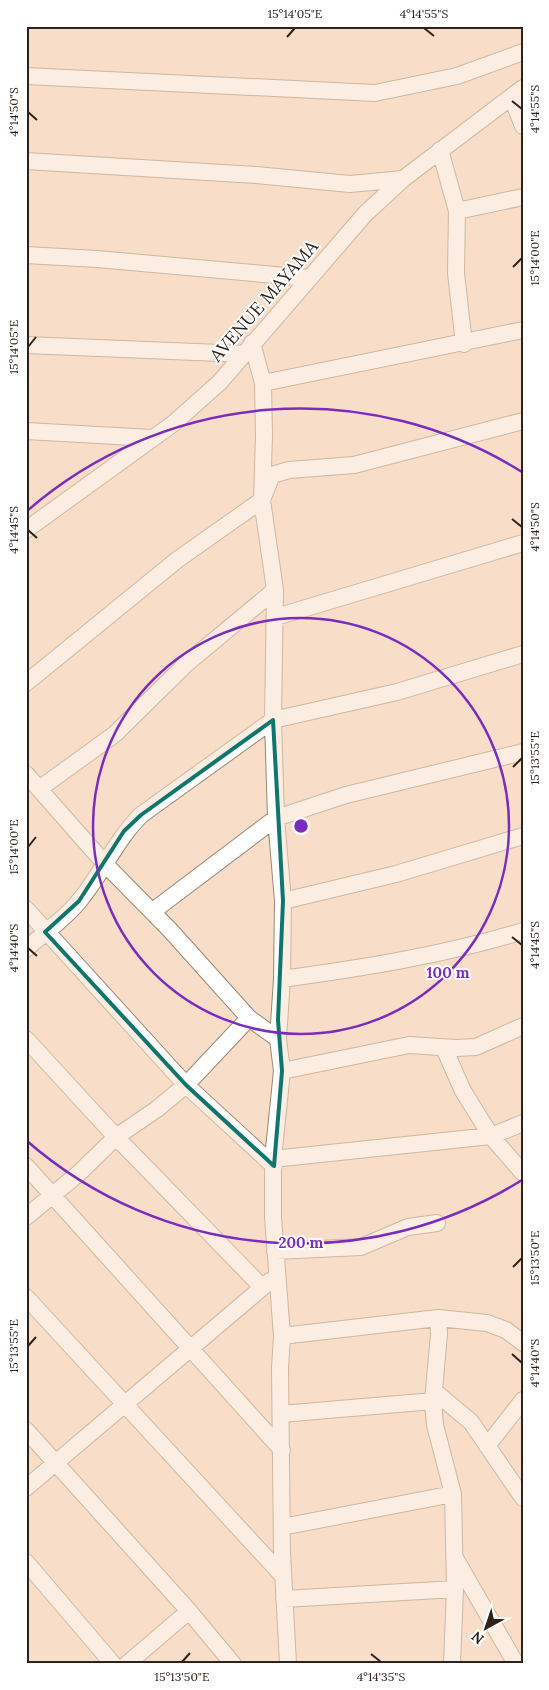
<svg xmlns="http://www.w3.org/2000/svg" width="549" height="1690" font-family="Lora,serif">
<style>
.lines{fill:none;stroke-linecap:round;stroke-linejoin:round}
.minor-casing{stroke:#9d8672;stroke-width:18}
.minor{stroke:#fff;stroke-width:16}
.marked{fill:none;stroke:#0f766e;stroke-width:4;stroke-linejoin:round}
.ticks{fill:none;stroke:#2d231c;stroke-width:2}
.ring{fill:none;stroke:#7b2cbf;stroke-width:2.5}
.labels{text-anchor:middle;stroke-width:4;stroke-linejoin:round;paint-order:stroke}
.street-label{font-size:18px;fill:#2d231c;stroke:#fff}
.centre{fill:#7b2cbf;stroke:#fff;stroke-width:2.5}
.ring-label{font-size:15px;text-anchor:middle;font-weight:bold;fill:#7b2cbf;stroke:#fff;stroke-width:4;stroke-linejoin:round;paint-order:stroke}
.neatline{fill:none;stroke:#2d231c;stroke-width:2}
.ticks-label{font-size:12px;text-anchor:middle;fill:#2d231c}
</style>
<rect width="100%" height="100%" fill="#f8dec9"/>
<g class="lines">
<!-- minor casing -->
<g class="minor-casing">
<path id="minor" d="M26,76L375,93L457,76L523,52
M512,98L523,126
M440,150L457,211L456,273L464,344
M26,161L256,175L350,184L403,179
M457,211L523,197
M26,255L97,259L308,278
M252,343L263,383L264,435L262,500L275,590L273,720L276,818L283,901L282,979L278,1039L282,1071L273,1159V1217L282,1336L280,1368L282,1552L288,1664
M26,345L244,354
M263,383L523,330
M26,431L152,438
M26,530L174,423L220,382L366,213L403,179L523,88
M276,617L523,543
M26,683L177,560L262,500L272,475L289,470L354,465L523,421
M26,774L106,865L170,930L249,1018L278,1039
M39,789L115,734L186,664L275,590
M283,901L396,874L523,836
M26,909L186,1085L274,1166
M153,911L276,818L346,795L523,752
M26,949C44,933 66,918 80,900C103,872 116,840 141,815L273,720L397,692L523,654
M282,979C363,968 444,955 523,931
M26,1039L116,1137L262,1287
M444,1048L463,1091L491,1136L523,1173
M282,1071L409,1045L456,1048L476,1047L523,1026
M273,1159L491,1136L523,1123
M26,1166L282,1450
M26,1217L78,1174L116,1137L157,1109L186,1085L249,1018
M275,1251L361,1247L408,1227L437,1223
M26,1297L283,1576
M438,1318L439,1334L433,1401L435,1425L453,1494L455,1589L452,1664
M282,1336L438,1318L487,1323L506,1330L523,1343
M434,1391L471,1422L523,1498
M281,1414L433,1401
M26,1430L189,1611L233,1664
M487,1446L523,1400
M26,1488L270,1281
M282,1527L453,1494
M455,1558L516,1664
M26,1562L113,1664
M284,1599L455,1589
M127,1664L189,1611"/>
</g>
<!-- minor -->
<use href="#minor" class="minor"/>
</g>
<!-- marked area -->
<path d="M0 0H549V1690H0ZM273,720L283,901L278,1020L282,1071L274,1166L186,1085L45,932L79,901L124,831L141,815Z" fill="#f8dec9" fill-opacity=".55" fill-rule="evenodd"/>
<path class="marked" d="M273,720L283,901L278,1020L282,1071L274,1166L186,1085L45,932L79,901L124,831L141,815Z"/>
<!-- ticks -->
<path class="ticks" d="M424,28L434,36M287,37L295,28M512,101L522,109M28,112L37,120M513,267L522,258M28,347L36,337M512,519L522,527M28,530L37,538M513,767L522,758M28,847L36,837M512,937L522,945M28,948L37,956M513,1267L522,1258M28,1346L36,1337M512,1354L522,1363M371,1654L381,1662M182,1662L190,1653"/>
<!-- distance rings -->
<g class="ring">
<circle cx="301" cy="826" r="208"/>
<path d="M522 1180A417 417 0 0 1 27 1141M27 511A417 417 0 0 1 522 472"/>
</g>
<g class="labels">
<!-- street labels -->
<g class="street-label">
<text transform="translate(264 301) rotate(-49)" y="6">AVENUE MAYAMA</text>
</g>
</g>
<circle cx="301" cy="826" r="8" class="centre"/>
<g class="ring-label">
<text x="448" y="978">100 m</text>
<text x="301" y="1248">200 m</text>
</g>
<!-- border -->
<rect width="549" height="1690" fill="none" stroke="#ffffff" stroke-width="55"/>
<!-- north arrow -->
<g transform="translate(486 1628) rotate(220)" stroke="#ffffff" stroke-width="4" paint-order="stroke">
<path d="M0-4L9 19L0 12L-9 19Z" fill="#2d231c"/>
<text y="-8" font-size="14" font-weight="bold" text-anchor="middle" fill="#2d231c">N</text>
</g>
<rect x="28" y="28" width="494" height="1634" class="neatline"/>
<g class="ticks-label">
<text x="295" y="18">15°14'05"E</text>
<text x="424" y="18">4°14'55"S</text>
<text transform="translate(535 109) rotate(-90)" y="4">4°14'55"S</text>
<text transform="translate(14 112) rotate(-90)" y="4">4°14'50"S</text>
<text transform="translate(535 258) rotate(-90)" y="4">15°14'00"E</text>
<text transform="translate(14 347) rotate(-90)" y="4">15°14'05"E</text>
<text transform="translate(535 527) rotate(-90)" y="4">4°14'50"S</text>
<text transform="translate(14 530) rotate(-90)" y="4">4°14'45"S</text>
<text transform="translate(535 758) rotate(-90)" y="4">15°13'55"E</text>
<text transform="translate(14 847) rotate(-90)" y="4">15°14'00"E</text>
<text transform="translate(535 945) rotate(-90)" y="4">4°14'45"S</text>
<text transform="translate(14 948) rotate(-90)" y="4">4°14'40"S</text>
<text transform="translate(535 1258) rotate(-90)" y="4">15°13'50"E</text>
<text transform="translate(14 1346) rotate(-90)" y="4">15°13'55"E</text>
<text transform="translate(535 1363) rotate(-90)" y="4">4°14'40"S</text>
<text x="182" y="1681">15°13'50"E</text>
<text x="381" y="1681">4°14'35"S</text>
</g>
</svg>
